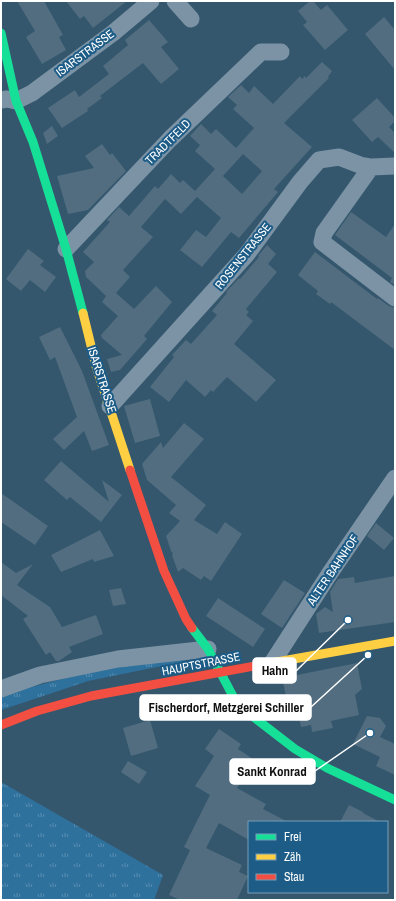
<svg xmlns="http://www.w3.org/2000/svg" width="396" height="901" font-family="'Archivo Narrow',sans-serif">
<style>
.grass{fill:url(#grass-tufts)}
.building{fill:#516d7f;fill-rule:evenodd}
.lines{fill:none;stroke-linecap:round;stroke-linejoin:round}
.street{stroke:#7b93a4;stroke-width:17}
.fast{stroke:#16e098;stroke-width:9}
.slow{stroke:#ffcf43;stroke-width:9}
.jam{stroke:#f24e42;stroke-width:9}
.labels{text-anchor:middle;stroke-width:4;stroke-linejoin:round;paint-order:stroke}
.street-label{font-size:12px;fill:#fff;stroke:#1c5c87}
.leader{fill:none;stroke:#fff;stroke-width:1.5}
.callout-dot{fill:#fff;stroke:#1c5c87;stroke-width:1.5}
.callout{fill:#fff;stroke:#fff;stroke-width:1.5}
.callout-label{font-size:13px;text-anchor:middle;font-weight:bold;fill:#111}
</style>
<defs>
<pattern id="grass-tufts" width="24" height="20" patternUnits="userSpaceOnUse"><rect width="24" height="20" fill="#2e719d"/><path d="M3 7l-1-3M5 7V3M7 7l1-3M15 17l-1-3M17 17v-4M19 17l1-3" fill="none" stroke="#588db1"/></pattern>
</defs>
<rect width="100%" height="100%" fill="#34576e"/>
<!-- grass -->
<path class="grass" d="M173,659L186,661L88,681L1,710V697L16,691L101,669Z
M1,782L163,875L154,900H1Z"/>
<!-- building -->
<path class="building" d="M17,1H44L63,35L59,37L66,50L42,64L26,37L35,31Z
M66,1H127L93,28L84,16L80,19Z
M310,1H313L321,10L327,5L348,30L325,50L303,25L307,22L298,11Z
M384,17L395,30V70L365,34Z
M149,20L168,42L161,47L179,69L161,84L143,63L100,96L102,98L87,109L88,111L62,128L48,108L75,90L79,97L109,74L103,66L128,45L125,40Z
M322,62L332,71L328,77L329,78L284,123L312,147L274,189L278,192L239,238L231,232L202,267L180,250L196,230L206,237L221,218L197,197L181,214L165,199L141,227L153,237L123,270L130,277L116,293L134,309L156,286L172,302L144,336L147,339L120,370L111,372L107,359L122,355L102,338L101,335L118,316L102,302L106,296L86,277L85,271L94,262L83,252L110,222L107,220L119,207L129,216L155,186L158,189L171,174L180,183L183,180L195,191L215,169L195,151L200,145L190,136L201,124L211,134L216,129L236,148L254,128L233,109L237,105L228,97L241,85L249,93L254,86L273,104L300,76L302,79L305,76L306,78ZM243,154L262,171L242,194L223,176Z
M377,98L395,118V121L389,127L395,133V153L378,137L372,142L352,120Z
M52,126L58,136L47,144L43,133Z
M102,144L110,155L112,153L126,171L88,210L68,214L57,176L94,168L85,156Z
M351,212L386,237L395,224V285L390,282L392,278L335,235Z
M267,245L276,254L268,264L266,262L277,272L246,309L249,312L246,315L253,321L234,344L276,380L256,402L227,377L213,392L211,390L205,397L186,380L169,402L150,387L174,357L172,355L186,340L191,344L217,315L212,311L227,293L226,292L239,278L240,279L259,257L258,256Z
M28,249L44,261L40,265L56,277L45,292L30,280L21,291L6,279Z
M315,252L377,299L378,298L389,306L395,308V350L331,302L330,304L316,294L318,291L298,275Z
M60,327L82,371L109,445L92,451L84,431L64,450L53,439L77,417L55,357L50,360L39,337Z
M150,399L160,436L135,443L124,406Z
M184,423L204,439L171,477L206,505L194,520L217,534L225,522L242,534L211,581L204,576L201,580L183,568L178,572L172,555L173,554L171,551L166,536L180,521L169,513L176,505L147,480L142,464L161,442L163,448Z
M61,461L109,502L102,480L122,495L101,522L70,497L67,500L44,480Z
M1,493L48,526L35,545L1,522Z
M376,523L394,538L384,550L367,536Z
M100,530L114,556L94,562L93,559L61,572L51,555Z
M1,562L16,573L33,564L17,585L50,607L62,627L96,615L103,634L69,647L72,652L59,661H56L50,652L46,655L23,619L28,616L1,595Z
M395,576V622L319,633L316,614L325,607L333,612L330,592L338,579L354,577L355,583Z
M284,580L305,593L282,628L261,614Z
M121,588L126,604L113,606L109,590Z
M218,598L265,629L253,647L206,616Z
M357,663L362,689L355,695L359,715L331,721L333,728L312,732L311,725L301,727L295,694L286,696L282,678Z
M367,716L380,718L386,726L380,737L395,744V775L376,766L380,757L353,744Z
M150,720L158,748L131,756L123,728Z
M219,729L241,744L238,749L256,761L237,788L266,804L263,809L288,822H249V840L219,823L206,848L242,865L239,872L248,876L237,900H180L169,895L190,850L184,847L210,795L195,786L214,756L205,749Z
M128,761L147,772L139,784L121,772Z
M349,805L363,812V813L380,822H340Z"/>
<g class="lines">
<!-- street -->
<path class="street" d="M175,1L191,19
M1,100L7,99L16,101L32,93L113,33L151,1
M371,167L324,233L322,242L395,298
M66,249L170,139L261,52H281
M110,406L247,254L300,182L319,160L339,157L360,165L371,167L395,166
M272,663L330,573L395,478
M1,689L40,675L118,659L208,649"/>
<!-- fast -->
<path class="fast" d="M1,33L16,101L33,142L66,249L83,313
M192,628L208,649L235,700L251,715L295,749L327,768L395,800"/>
<!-- slow -->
<path class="slow" d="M83,313L96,366L130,470
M271,663L395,641"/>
<!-- jam -->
<path class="jam" d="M130,470L164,571L186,619L192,628
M1,725L37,711L91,696L271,663"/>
</g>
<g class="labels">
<!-- street labels -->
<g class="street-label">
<text transform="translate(85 53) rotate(-37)" y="4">ISARSTRASSE</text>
<text transform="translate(168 142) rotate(-45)" y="4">TRADTFELD</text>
<text transform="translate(243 256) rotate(-51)" y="4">ROSENSTRASSE</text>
<text transform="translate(102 380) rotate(72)" y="4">ISARSTRASSE</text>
<text transform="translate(333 570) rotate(-56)" y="4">ALTER BAHNHOF</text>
<text transform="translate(201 664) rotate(-11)" y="4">HAUPTSTRASSE</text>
</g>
</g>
<!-- callouts -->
<path class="leader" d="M348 620L296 671M368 655L311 707M370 733L315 771"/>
<g class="callout-dot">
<circle cx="348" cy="620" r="4"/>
<circle cx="368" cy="655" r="4"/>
<circle cx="370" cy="733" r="4"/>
</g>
<g class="callout">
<rect x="253" y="658" width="43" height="25" rx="4"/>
<rect x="140" y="695" width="171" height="25" rx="4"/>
<rect x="230" y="759" width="85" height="25" rx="4"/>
</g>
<g class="callout-label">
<text x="275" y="675">Hahn</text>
<text x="226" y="712">Fischerdorf, Metzgerei Schiller</text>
<text x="272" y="776">Sankt Konrad</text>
</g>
<!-- border -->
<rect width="396" height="901" fill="none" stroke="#ffffff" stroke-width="4"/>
<!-- legend -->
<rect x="248" y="821" width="140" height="72" fill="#1c5c87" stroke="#779db7"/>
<rect x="256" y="834" width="20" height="6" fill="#16e098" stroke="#779db7"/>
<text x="284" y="841" font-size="12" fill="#ffffff">Frei</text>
<rect x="256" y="854" width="20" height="6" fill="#ffcf43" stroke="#779db7"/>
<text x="284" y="861" font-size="12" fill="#ffffff">Zäh</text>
<rect x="256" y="874" width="20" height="6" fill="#f24e42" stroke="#779db7"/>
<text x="284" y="881" font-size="12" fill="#ffffff">Stau</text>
</svg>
